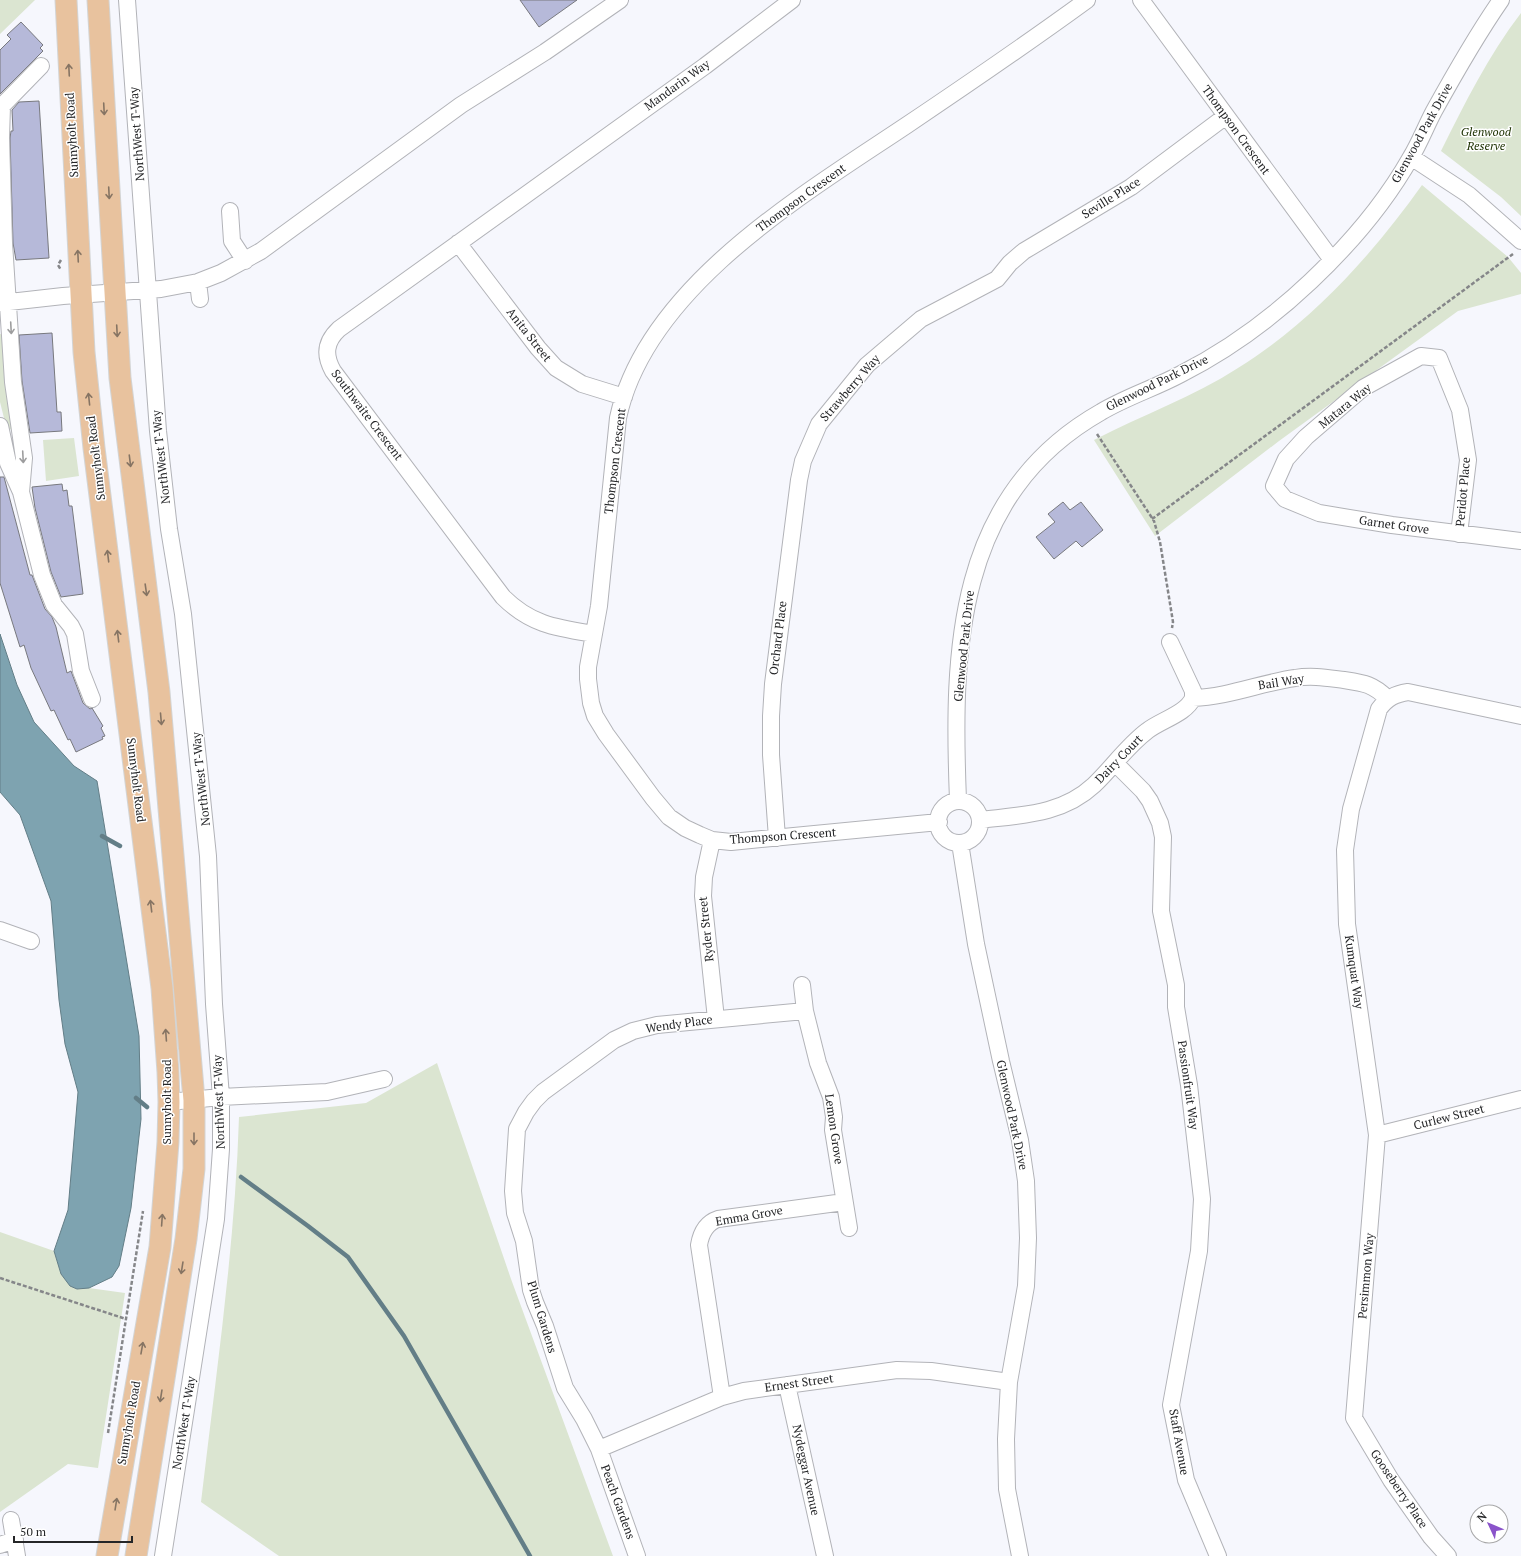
<svg xmlns="http://www.w3.org/2000/svg" width="1521" height="1556" font-family="'PT Serif',serif">
<style>
.green{fill:#dbe5d1}
.water{fill:#7ea3b0;stroke:#637e87}
.lines{fill:none;stroke-linecap:round;stroke-linejoin:round}
.stream{stroke:#637e87;stroke-width:4.5}
.building{fill:#b6b9d9;stroke:#78797e}
.minor-casing{stroke:#b2b3b8;stroke-width:18}
.major-casing{stroke:#d3d4d4;stroke-width:23}
.path{stroke:#858689;stroke-width:2.5;stroke-dasharray:4 2;stroke-linecap:butt}
.minor{stroke:#fff;stroke-width:16}
.major{stroke:#e8c29e;stroke-width:21}
.oneway{stroke:#867463}
.oneway2{stroke:#9d9d9e}
.labels{text-anchor:middle;stroke-width:3;stroke-linejoin:round;paint-order:stroke}
.street-label{font-size:12px;fill:#252628;stroke:#fff}
.park-label{font-size:12px;font-style:italic;fill:#213506;stroke:#fff}
</style>
<rect width="100%" height="100%" fill="#f6f7fd"/>
<!-- green -->
<path class="green" d="M0,0H35L0,34Z
M1521,13V216L1501,197L1441,151C1465,103 1488,56 1521,13Z
M1422,185L1508,257L1521,273V294L1458,311L1279,441L1155,536L1094,440C1142,415 1193,397 1238,368C1312,322 1372,255 1422,185Z
M0,334L4,335L12,429L7,430L0,402Z
M74,438L79,476L46,481L43,440Z
M437,1063L511,1279L613,1556H279L201,1502C216,1374 235,1246 239,1117L366,1103Z
M0,1232L54,1251L61,1274L70,1286L77,1289L89,1288L125,1293L98,1468L68,1464L0,1512Z"/>
<!-- water -->
<path class="water" d="M0,634L17,685L34,722L74,766L97,781L139,1036L141,1119L131,1208L119,1266L112,1277L89,1288L77,1289L70,1286L61,1274L54,1251L68,1210L78,1092L65,1044L59,1000L51,901L20,815L0,792Z"/>
<g class="lines">
<!-- stream -->
<path class="stream" d="M102,836L120,846
M136,1098L147,1107
M241,1177L308,1226L348,1257L404,1336L530,1556"/>
</g>
<!-- building -->
<path class="building" d="M520,0H577L539,27Z
M21,22L43,45L40,48L43,51L0,94V50L11,39L7,35Z
M39,101L49,258L16,260L13,243L10,138L11,131H13L12,110L19,102Z
M52,333L57,412H61L62,431L30,433L22,381L19,335Z
M0,477H4L30,575H32L45,609L52,617L56,627L67,673L71,671L83,703L90,709L92,708L103,726L101,728L105,736L102,737L103,739L76,752L70,739L68,740L54,710L51,711L31,668L24,645L20,647L0,583Z
M62,484L63,491L67,490L69,506H72L83,594L61,597L51,572L35,508L32,487Z
M1063,502L1070,510L1081,502L1103,530L1082,547L1076,541L1054,559L1036,537L1055,522L1048,514Z"/>
<g class="lines">
<!-- minor casing -->
<g class="minor-casing">
<path id="minor" d="M127,0L158,431L169,529L183,614L208,856L214,1004L221,1097V1149L216,1219L163,1556
M1141,0L1332,260
M2,106L1,138L4,243L13,382L24,458L21,492
M0,108L41,66
M1411,157L1469,195L1521,241
M230,211L232,241L245,261
M458,243L538,348L556,368L582,384L624,397
M198,282L200,299
M0,303L63,296L161,289L198,282L221,273L261,251L461,105L545,52L620,0
M0,426L8,463L21,492L42,575L54,605L71,626L75,634L81,671L92,699
M1459,534L1468,460L1460,410L1439,358L1421,356L1363,388L1306,437L1286,459L1274,486L1285,499L1319,513L1392,525L1521,541
M594,634C557,628 531,625 503,597L333,371C324,355 325,342 339,329L705,66L792,0
M1193,698C1228,697 1261,683 1295,678C1312,675 1328,678 1344,680C1364,683 1373,684 1388,699
M1115,763L1143,791L1150,801L1160,823L1163,837L1161,911L1176,985V1007L1189,1085L1202,1199L1199,1251L1171,1405L1186,1480L1218,1556
M958,800C952,651 955,495 1101,412C1126,397 1155,388 1181,374C1228,350 1272,318 1311,281C1349,245 1385,203 1411,157C1420,142 1426,126 1434,111C1455,73 1476,36 1501,0
M938 822a21 21 0 1 1 42 0a21 21 0 1 1-42 0Z
M980,820C1021,815 1062,815 1094,785C1112,768 1127,746 1147,731C1161,720 1186,714 1193,698V691L1170,642
M939,822L731,842L712,840L700,835L685,828L669,817L653,798L606,734L595,716L591,703L588,679V667L599,606L618,418C646,287 804,194 907,125C968,84 1028,43 1087,0
M777,838L771,755V716L773,684L799,480L803,461L819,424L867,365L921,319L997,279L1010,263L1024,251L1131,187L1226,116
M712,840L704,877L703,896L716,1019
M960,843L976,944L1001,1061L1020,1140L1026,1181L1028,1238L1026,1286L1009,1382L1006,1439L1007,1489L1020,1556
M0,930L31,941
M805,1011L818,1063L831,1097L834,1117L833,1130L849,1228
M169,1102L221,1097L327,1092L384,1079
M1377,1135L1521,1099
M787,1385L825,1556
M722,1397L699,1245C701,1233 706,1223 718,1219L844,1202
M599,1449L722,1397L744,1391L897,1370L931,1371L1009,1382
M11,1520L17,1556
M0,1545L15,1540
M637,1556L599,1449L584,1419L565,1388L545,1326L535,1302L531,1290L524,1241L515,1213L513,1191L517,1129L526,1112L534,1101L543,1092L614,1040L633,1031L657,1025L805,1011L802,985
M1448,1556L1431,1537L1391,1480L1354,1418L1377,1135L1347,924L1345,850L1351,809L1379,709C1387,698 1395,694 1408,692L1521,716"/>
</g>
<!-- major casing -->
<g class="major-casing">
<path id="major" d="M66,0L84,352L94,448L162,988L168,1072L169,1102L168,1142L160,1247L107,1556
M98,0L120,378L159,692L194,1100V1169L186,1239L136,1556"/>
</g>
<!-- path -->
<path class="path" d="M61,260L58,265L61,270
M1097,434L1154,521L1160,542L1173,622L1172,628
M1152,519L1513,254
M0,1278L126,1319
M108,1433L143,1211"/>
<!-- minor -->
<use href="#minor" class="minor"/>
<!-- major -->
<use href="#major" class="major"/>
</g>
<!-- one-way arrows -->
<defs><path id="oneway-shaft" d="M-6 0H5M1.5-3L5.5 0L1.5 3" fill="none" stroke-width="1.6" stroke-linecap="round" stroke-linejoin="round"/></defs>
<g class="oneway">
<use href="#oneway-shaft" transform="translate(69 70) rotate(-93)"/>
<use href="#oneway-shaft" transform="translate(104 109) rotate(87)"/>
<use href="#oneway-shaft" transform="translate(109 193) rotate(87)"/>
<use href="#oneway-shaft" transform="translate(78 256) rotate(-93)"/>
<use href="#oneway-shaft" transform="translate(117 331) rotate(87)"/>
<use href="#oneway-shaft" transform="translate(89 399) rotate(-96)"/>
<use href="#oneway-shaft" transform="translate(130 461) rotate(83)"/>
<use href="#oneway-shaft" transform="translate(108 556) rotate(-97)"/>
<use href="#oneway-shaft" transform="translate(146 590) rotate(82)"/>
<use href="#oneway-shaft" transform="translate(118 636) rotate(-97)"/>
<use href="#oneway-shaft" transform="translate(161 719) rotate(85)"/>
<use href="#oneway-shaft" transform="translate(151 906) rotate(-97)"/>
<use href="#oneway-shaft" transform="translate(166 1035) rotate(-94)"/>
<use href="#oneway-shaft" transform="translate(194 1139) rotate(90)"/>
<use href="#oneway-shaft" transform="translate(162 1220) rotate(-86)"/>
<use href="#oneway-shaft" transform="translate(182 1268) rotate(99)"/>
<use href="#oneway-shaft" transform="translate(142 1348) rotate(-80)"/>
<use href="#oneway-shaft" transform="translate(161 1396) rotate(99)"/>
<use href="#oneway-shaft" transform="translate(116 1504) rotate(-81)"/>
</g>
<g class="oneway2">
<use href="#oneway-shaft" transform="translate(11 328) rotate(87)"/>
<use href="#oneway-shaft" transform="translate(23 457) rotate(87)"/>
</g>
<g class="labels">
<!-- street labels -->
<g class="street-label">
<text transform="translate(677 85) rotate(-36)" y="4">Mandarin Way</text>
<text transform="translate(1236 130) rotate(54)" y="4">Thompson Crescent</text>
<text transform="translate(1422 133) rotate(-61)" y="4">Glenwood Park Drive</text>
<text transform="translate(137 134) rotate(-94)" y="4">NorthWest T-Way</text>
<text transform="translate(72 135) rotate(-93)" y="4">Sunnyholt Road</text>
<text transform="translate(801 198) rotate(-36)" y="4">Thompson Crescent</text>
<text transform="translate(1111 198) rotate(-32)" y="4">Seville Place</text>
<text transform="translate(529 335) rotate(52)" y="4">Anita Street</text>
<text transform="translate(1157 383) rotate(-26)" y="4">Glenwood Park Drive</text>
<text transform="translate(850 388) rotate(-49)" y="4">Strawberry Way</text>
<text transform="translate(1345 406) rotate(-39)" y="4">Matara Way</text>
<text transform="translate(367 415) rotate(53)" y="4">Southwaite Crescent</text>
<text transform="translate(161 457) rotate(-96)" y="4">NorthWest T-Way</text>
<text transform="translate(96 458) rotate(-97)" y="4">Sunnyholt Road</text>
<text transform="translate(615 461) rotate(-83)" y="4">Thompson Crescent</text>
<text transform="translate(1463 492) rotate(-85)" y="4">Peridot Place</text>
<text transform="translate(1394 525) rotate(8)" y="4">Garnet Grove</text>
<text transform="translate(778 638) rotate(-83)" y="4">Orchard Place</text>
<text transform="translate(964 646) rotate(-84)" y="4">Glenwood Park Drive</text>
<text transform="translate(1281 682) rotate(-9)" y="4">Bail Way</text>
<text transform="translate(1119 759) rotate(-46)" y="4">Dairy Court</text>
<text transform="translate(201 779) rotate(-96)" y="4">NorthWest T-Way</text>
<text transform="translate(136 780) rotate(83)" y="4">Sunnyholt Road</text>
<text transform="translate(783 836) rotate(-4)" y="4">Thompson Crescent</text>
<text transform="translate(706 929) rotate(-96)" y="4">Ryder Street</text>
<text transform="translate(1354 972) rotate(82)" y="4">Kumquat Way</text>
<text transform="translate(679 1024) rotate(-8)" y="4">Wendy Place</text>
<text transform="translate(1188 1085) rotate(82)" y="4">Passionfruit Way</text>
<text transform="translate(167 1102) rotate(-90)" y="4">Sunnyholt Road</text>
<text transform="translate(219 1102) rotate(-92)" y="4">NorthWest T-Way</text>
<text transform="translate(1012 1115) rotate(78)" y="4">Glenwood Park Drive</text>
<text transform="translate(1449 1117) rotate(-14)" y="4">Curlew Street</text>
<text transform="translate(834 1129) rotate(82)" y="4">Lemon Grove</text>
<text transform="translate(749 1216) rotate(-10)" y="4">Emma Grove</text>
<text transform="translate(1366 1276) rotate(-85)" y="4">Persimmon Way</text>
<text transform="translate(542 1317) rotate(73)" y="4">Plum Gardens</text>
<text transform="translate(799 1383) rotate(-8)" y="4">Ernest Street</text>
<text transform="translate(129 1423) rotate(-80)" y="4">Sunnyholt Road</text>
<text transform="translate(184 1423) rotate(-81)" y="4">NorthWest T-Way</text>
<text transform="translate(1179 1442) rotate(80)" y="4">Staff Avenue</text>
<text transform="translate(806 1470) rotate(78)" y="4">Nydeggar Avenue</text>
<text transform="translate(1399 1489) rotate(56)" y="4">Gooseberry Place</text>
<text transform="translate(618 1502) rotate(70)" y="4">Peach Gardens</text>
</g>
<!-- park labels -->
<g class="park-label">
<text x="1486" y="136">Glenwood<tspan x="1486" dy="14">Reserve</tspan></text>
</g>
</g>
<!-- north arrow -->
<g transform="translate(1489 1524) rotate(314)"><circle r="19" fill="#ffffff" stroke="#a8a8a9"/>
<path d="M0-3L7 15L0 10L-7 15Z" fill="#8a53ca"/>
<text y="-6" font-size="11" font-weight="bold" text-anchor="middle" fill="#252628">N</text>
</g>
<!-- scale -->
<path d="M14 1536v6h118v-6" fill="none" stroke="#252628" stroke-width="2"/>
<text x="20" y="1536" font-size="12" fill="#252628" stroke="#ffffff" stroke-width="3" paint-order="stroke">50 m</text>
</svg>
